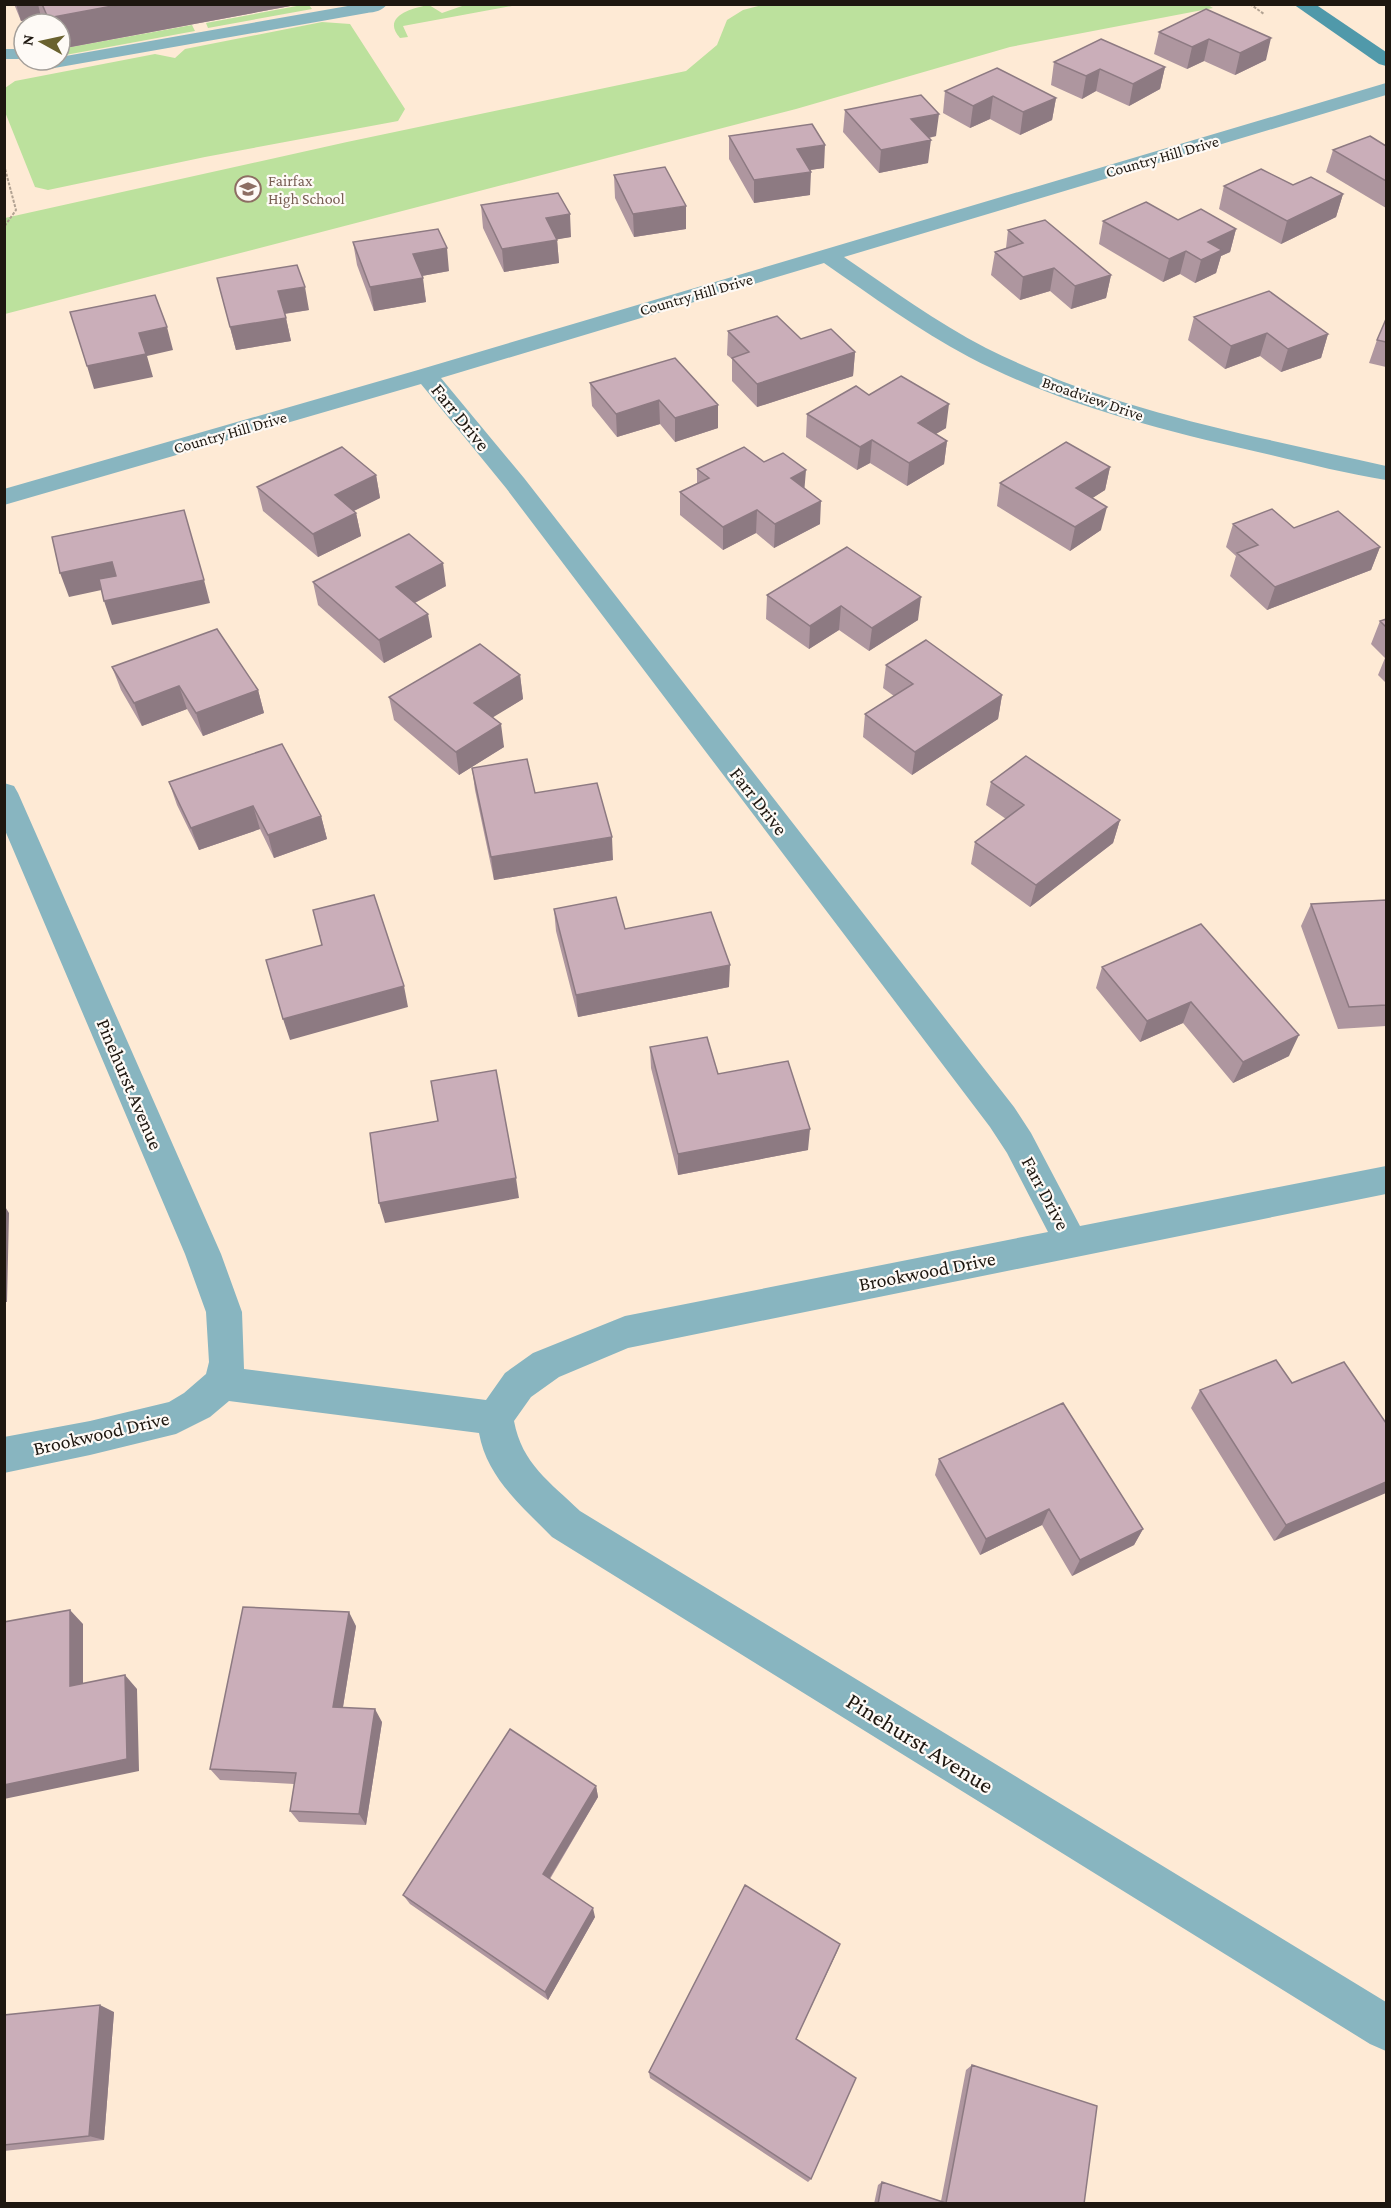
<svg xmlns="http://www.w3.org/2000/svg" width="1391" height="2208" font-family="'Crimson Pro',serif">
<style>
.green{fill:#bce19d}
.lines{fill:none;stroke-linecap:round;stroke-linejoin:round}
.path{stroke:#b2a292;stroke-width:2;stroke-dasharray:3 1.5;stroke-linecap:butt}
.service{fill:#88b5c0;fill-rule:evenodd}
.minor{fill:#88b5c0;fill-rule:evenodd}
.secondary{fill:#5099aa;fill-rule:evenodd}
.wall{fill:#ae969f}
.shaded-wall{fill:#8d7a82}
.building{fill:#caaeb9;stroke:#8d7a82;stroke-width:1.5}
.labels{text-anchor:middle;stroke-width:4.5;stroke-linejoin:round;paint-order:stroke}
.far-street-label{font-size:16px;fill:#1e1710;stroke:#fefaf6}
.far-education-label{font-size:16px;fill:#785e54;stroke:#fefaf6;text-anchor:start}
.street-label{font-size:20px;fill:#1e1710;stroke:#fefaf6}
.near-street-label{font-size:24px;fill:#1e1710;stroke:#fefaf6}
</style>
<rect width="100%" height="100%" fill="#feead5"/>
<!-- green -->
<path class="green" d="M766,4H1206L1213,8L1010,47L796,109L5,314V218L347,142L686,71L717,45L727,20L743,10Z
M302,5H309L312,9L208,28L206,23Z
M429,5L442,13L465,5H517L403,26L408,37L400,38C381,17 411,8 429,5Z
M322,22L350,24L405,109L398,121L205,157L48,190L35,187L5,112V88L15,81L155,54L175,58L185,49Z
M192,25L195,31L60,56V49Z"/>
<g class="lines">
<!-- path -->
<path class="path" d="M1250,4L1264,14
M4,165L16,210L4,227"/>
<!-- service -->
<path class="service" d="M359,4H373L375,8L367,13L43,70L37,69L28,60H60V57Z
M4,49H24V59H4Z"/>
<!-- minor -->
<path class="minor" d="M360,4H387C382,12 369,14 361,12L358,8Z
M1386,83V95L844,257C891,289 936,322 986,348C1112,411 1251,435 1386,466V480C1348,474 1309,464 1271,455C1168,432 1063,406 969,357C918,330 872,296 824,263L441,378L524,478L1014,1107L1031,1133L1080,1226L1386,1166V1194L628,1348L559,1377L531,1397L514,1421C522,1464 550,1482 580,1511L1386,2002V2051L1370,2044L552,1537C522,1506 487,1478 479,1433L229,1401L210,1417L176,1434L90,1455L4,1473V1437L90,1421L169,1402L184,1393L206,1374L209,1362L206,1312L185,1254L4,828V783L14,786L18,793L221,1254L242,1312L244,1369L486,1400L505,1373L533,1353L625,1316L1048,1232L1007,1153L990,1127L506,488L421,384L4,505V489L418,370Z"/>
<!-- secondary -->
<path class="secondary" d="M1293,4H1315L1386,52V66L1379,64Z"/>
</g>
<!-- wall -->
<path class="wall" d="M14,4H301L60,49V24H45L41,17L21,21Z
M1206,9L1266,60L1235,75L1204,61L1187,69L1154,54L1159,32Z
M1054,62L1165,67L1160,89L1129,106L1096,91L1082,99L1051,85Z
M945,91L1056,98L1052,120L1020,135L990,119L970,128L943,113Z
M845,110L936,136L929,138L928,163L879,173L843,132Z
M729,136L824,168L810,170V195L754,203L729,159Z
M1386,146V208L1326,172L1333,150Z
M614,175L686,229L634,237L615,198Z
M1293,185L1343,194L1336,217L1281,244L1219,209L1224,186Z
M481,205L571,237L557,239L559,263L504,272L483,228Z
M1178,220L1236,229L1230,252L1221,256L1216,273L1195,283L1180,274L1163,282L1099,244L1103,221Z
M1008,230L1111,275L1106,298L1071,309L1050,291L1020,300L991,275L995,252L1006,248Z
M353,242L449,271L422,276L426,302L374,311L357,265Z
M217,278L309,310L285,314L291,341L236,350Z
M1194,317L1328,334L1321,358L1281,372L1260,356L1225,369L1188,340Z
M1386,319V367L1369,363L1377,340Z
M728,331L801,339L855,352L853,376L757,407L732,381V359L727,355Z
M590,383L718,405V428L675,442L660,424L617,437L592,406Z
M869,395L946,428L936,434L947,441L944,464L907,486L870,463L857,470L806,437L807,414Z
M764,462L820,524L774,548L756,533L723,550L680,515V492L697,483V469Z
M1110,467L1105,490L1092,498L1101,530L1070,551L997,506L1000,483Z
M376,475L380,498L354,511L356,513L361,536L318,557L263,511L257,487Z
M1233,524L1380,547L1371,570L1267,610L1230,576L1236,556L1226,547Z
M847,547L918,620L869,651L839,630L809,649L766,619L767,595Z
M313,582L446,586L415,603L432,637L384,663L318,605Z
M1386,619V683L1378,675L1385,658L1371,644L1380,621Z
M886,665L1002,695L998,719L912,775L863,737L865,714L894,696L883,688Z
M112,667L258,690L264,713L203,736L187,709L142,726L121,690Z
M520,675L523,699L492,717L504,747L459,775L394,720L389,697Z
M472,768L535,793L613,860L494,880L475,790Z
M169,782L321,816L327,839L274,858L260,829L199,850L177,805Z
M991,782L1120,820L1113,843L1030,907L971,864L975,842L1006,819L986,805Z
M1386,900V1026L1338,1029L1301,926L1311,904Z
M554,909L625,929L729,987L578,1017L556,931Z
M1201,924L1289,1056L1233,1083L1183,1023L1140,1042L1096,988L1102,967Z
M650,1047L718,1074L808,1150L678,1175L651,1068Z
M1292,1383L1386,1423L1274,1541L1191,1408L1200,1390Z
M939,1459L1143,1529L1134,1545L1072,1576L1042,1525L980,1555L935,1475Z
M356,1626L343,1707L382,1722L366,1825L299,1822L290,1811L294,1784L220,1780L210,1769Z
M596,1786L598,1797L550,1879L595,1917L548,2000L410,1904L403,1895Z
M840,1944L796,2039L811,2179L808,2182L650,2078L649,2072Z
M114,2012L104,2140L4,2151V2015Z
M972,2065L1084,2204H874L878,2185L882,2182L941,2201L966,2070Z"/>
<!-- shaded-wall -->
<path class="shaded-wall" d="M16,4H38L41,17L21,21Z
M123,4H301L60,49V24H50L48,18Z
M1271,38L1266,60L1235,75L1240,53Z
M1209,39L1204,61L1187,69L1192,47Z
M1165,67L1160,89L1129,106L1133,84Z
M1100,69L1096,91L1082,99L1086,76Z
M993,96L990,119L970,128L973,106Z
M1056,98L1052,120L1020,135L1023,112Z
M939,114L936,136L909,142L911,119Z
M931,140L928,163L879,173L881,150Z
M825,145L824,168L796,172L797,149Z
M811,172L810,195L754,203V180Z
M1343,194L1336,217L1281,244L1287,221Z
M686,206V229L634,237L633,214Z
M570,214L571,237L548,241L546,218Z
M1236,229L1230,252L1221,256L1216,273L1195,283L1201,260L1208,242Z
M557,240L559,263L504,272L502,249Z
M447,248L449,271L416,277L413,254Z
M1186,251L1180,274L1163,282L1169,259Z
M1054,268L1050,291L1020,300L1023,277Z
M1111,275L1106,298L1071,309L1075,286Z
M423,278L426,302L374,311L370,287Z
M305,287L309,310L282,314L278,291Z
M286,318L291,341L236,350L230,327Z
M167,327L173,350L147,356L153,377L94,389L87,366L139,333Z
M1267,333L1260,356L1225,369L1231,346Z
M1328,334L1321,358L1281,372L1288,349Z
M855,352L853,376L757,407V384Z
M659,400L660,424L617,437L616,414Z
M949,404L946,428L915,446L918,423Z
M718,405V428L675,442V418Z
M872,440L870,463L857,470L860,447Z
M947,441L944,464L907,486L909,463Z
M1110,467L1105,490L1071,512L1076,488Z
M806,470L804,494L791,478Z
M376,475L380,498L339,518L335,495Z
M821,501L820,524L774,548L775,524Z
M1107,507L1101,530L1070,551L1075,527Z
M757,510L756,533L723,550V527Z
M356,513L361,536L318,557L313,534Z
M1380,547L1371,570L1267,610L1275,587Z
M112,562L120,586L69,597L60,573Z
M443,563L446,586L401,610L396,587Z
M204,580L210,603L112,625L104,601Z
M921,597L918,620L869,651L872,628Z
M841,606L839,630L809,649L810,626Z
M428,614L432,637L384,663L379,640Z
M520,675L523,699L477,727L474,703Z
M179,686L187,709L142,726L134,703Z
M258,690L264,713L203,736L196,713Z
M1002,695L998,719L912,775L915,752Z
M501,724L504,747L459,775L456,752Z
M253,806L260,829L199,850L191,828Z
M321,816L327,839L274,858L268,835Z
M1120,820L1113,843L1030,907L1036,885Z
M612,837L613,860L494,880L491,857Z
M730,965L729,987L578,1017L576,995Z
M404,986L408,1007L290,1040L283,1019Z
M1191,1002L1183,1023L1140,1042L1147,1021Z
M1299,1035L1289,1056L1233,1083L1243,1062Z
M810,1129L808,1150L678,1175V1154Z
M516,1178L519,1198L385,1223L379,1203Z
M4,1205L9,1213L7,1302H4Z
M1386,1482V1493L1274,1541L1286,1525Z
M1049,1509L1042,1525L980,1555L986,1539Z
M1143,1529L1134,1545L1072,1576L1080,1560Z
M70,1610L83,1624V1699L70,1686Z
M349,1612L356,1626L341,1719L333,1707Z
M125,1675L137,1689L139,1771L4,1799V1785Z
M375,1709L382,1722L366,1825L359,1814Z
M596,1786L598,1797L546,1884L543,1874Z
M593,1908L595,1917L548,2000L545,1992Z
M840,1944L837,1952L793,2045L796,2039Z
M100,2005L114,2012L104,2140L89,2136Z"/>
<!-- building -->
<path class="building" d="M42,4H123L48,18Z
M1206,9L1271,38L1240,53L1209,39L1192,47L1159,32Z
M1101,39L1165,67L1133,84L1100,69L1086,76L1054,62Z
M997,68L1056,98L1023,112L993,96L973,106L945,91Z
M921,95L939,114L911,119L931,140L881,150L845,110Z
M812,124L825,145L797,149L811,172L754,180L729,136Z
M1370,136L1386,146V181L1333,150Z
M665,167L686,206L633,214L614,175Z
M1261,169L1293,185L1311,177L1343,194L1287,221L1224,186Z
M558,193L570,214L546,218L557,240L502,249L481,205Z
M1146,202L1178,220L1201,209L1236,229L1208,242L1222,250L1201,260L1186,251L1169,259L1103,221Z
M1045,220L1111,275L1075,286L1054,268L1023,277L995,252L1023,243L1008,230Z
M438,229L447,248L413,254L423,278L370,287L353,242Z
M297,265L305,287L278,291L286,318L230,327L217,278Z
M1269,291L1328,334L1288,349L1267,333L1231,346L1194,317Z
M155,295L167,327L139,333L146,354L87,366L70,312Z
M777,316L801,339L831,329L855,352L757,384L732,358L749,352L728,331Z
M1386,319V342L1377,340Z
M675,358L718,405L675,418L659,400L616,414L590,383Z
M901,376L949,404L918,423L947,441L909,463L872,440L860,447L807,414L856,386L869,395Z
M1066,442L1110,467L1076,488L1107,507L1075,527L1000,483Z
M342,447L376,475L335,495L356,513L313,534L257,487Z
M744,447L764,462L783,453L806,470L791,478L821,501L775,524L757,510L723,527L680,492L709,478L697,469Z
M1272,509L1294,528L1338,511L1380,547L1275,587L1237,553L1258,545L1233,524Z
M184,510L204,580L104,601L99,579L116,576L112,562L60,573L52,537Z
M409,534L443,563L396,587L428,614L379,640L313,582Z
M847,547L921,597L872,628L841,606L810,626L767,595Z
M1386,619V627L1380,621Z
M217,629L258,690L196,713L179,686L134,703L112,667Z
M926,640L1002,695L915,752L865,714L913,684L886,665Z
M480,644L520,675L474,703L501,724L456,752L389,697Z
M282,744L321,816L268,835L253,806L191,828L169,782Z
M1026,756L1120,820L1036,885L975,842L1024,805L991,782Z
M527,759L535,793L597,783L612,837L491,857L472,768Z
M374,895L404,986L283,1019L266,960L322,945L313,910Z
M616,897L625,929L711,912L730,965L576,995L554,909Z
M1386,900V1005L1349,1007L1311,904Z
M1201,924L1299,1035L1243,1062L1191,1002L1147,1021L1102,967Z
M707,1037L718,1074L788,1061L810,1129L678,1154L650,1047Z
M496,1070L516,1178L379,1203L370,1133L438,1121L431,1081Z
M1276,1360L1292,1383L1344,1362L1386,1423V1482L1286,1525L1200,1390Z
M1063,1403L1143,1529L1080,1560L1049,1509L986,1539L939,1459Z
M243,1607L349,1612L333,1707L375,1709L359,1814L290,1811L296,1773L210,1769Z
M70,1610V1686L125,1675L127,1759L4,1785V1622Z
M510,1729L596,1786L543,1874L593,1908L545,1992L403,1895Z
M745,1885L840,1944L796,2039L856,2078L811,2179L649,2072Z
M100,2005L89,2136L4,2145V2015Z
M972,2065L1097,2106L1084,2204H878L882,2182L946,2203Z"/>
<!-- icons -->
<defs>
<g id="school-ring" transform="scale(1.35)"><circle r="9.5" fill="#fefaf6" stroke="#8d6e63" stroke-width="1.5"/><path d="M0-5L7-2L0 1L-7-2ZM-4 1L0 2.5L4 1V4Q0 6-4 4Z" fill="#8d6e63"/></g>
</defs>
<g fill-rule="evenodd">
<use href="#school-ring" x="248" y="189"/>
</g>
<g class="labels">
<!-- far-street labels -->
<g class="far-street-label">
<text transform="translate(1162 156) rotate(-16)" y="6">Country Hill Drive</text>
<text transform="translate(696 294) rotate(-16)" y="6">Country Hill Drive</text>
<text transform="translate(1093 398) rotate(19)" y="6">Broadview Drive</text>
<text transform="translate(230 432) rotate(-16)" y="6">Country Hill Drive</text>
</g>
<!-- far-education labels -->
<g class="far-education-label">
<text x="268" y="186">Fairfax<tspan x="268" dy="18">High School</tspan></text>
</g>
<!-- street labels -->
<g class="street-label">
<text transform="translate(461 417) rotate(51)" y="7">Farr Drive</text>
<text transform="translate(759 801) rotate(52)" y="7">Farr Drive</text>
<text transform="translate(130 1084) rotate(67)" y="7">Pinehurst Avenue</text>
<text transform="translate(1046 1193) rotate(62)" y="7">Farr Drive</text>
<text transform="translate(927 1271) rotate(-11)" y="7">Brookwood Drive</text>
<text transform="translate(101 1433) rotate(-13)" y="7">Brookwood Drive</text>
</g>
<!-- near-street labels -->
<g class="near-street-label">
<text transform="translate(920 1743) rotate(32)" y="8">Pinehurst Avenue</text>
</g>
</g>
<!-- border -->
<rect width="1391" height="2208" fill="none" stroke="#1e1710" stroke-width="12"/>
<!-- north arrow -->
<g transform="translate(42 42) rotate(278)"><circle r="28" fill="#fefaf6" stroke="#a49f9a" stroke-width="1.5"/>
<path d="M0-4.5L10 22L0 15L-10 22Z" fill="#6a622f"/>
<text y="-9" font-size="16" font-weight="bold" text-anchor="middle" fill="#1e1710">N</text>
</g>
</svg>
